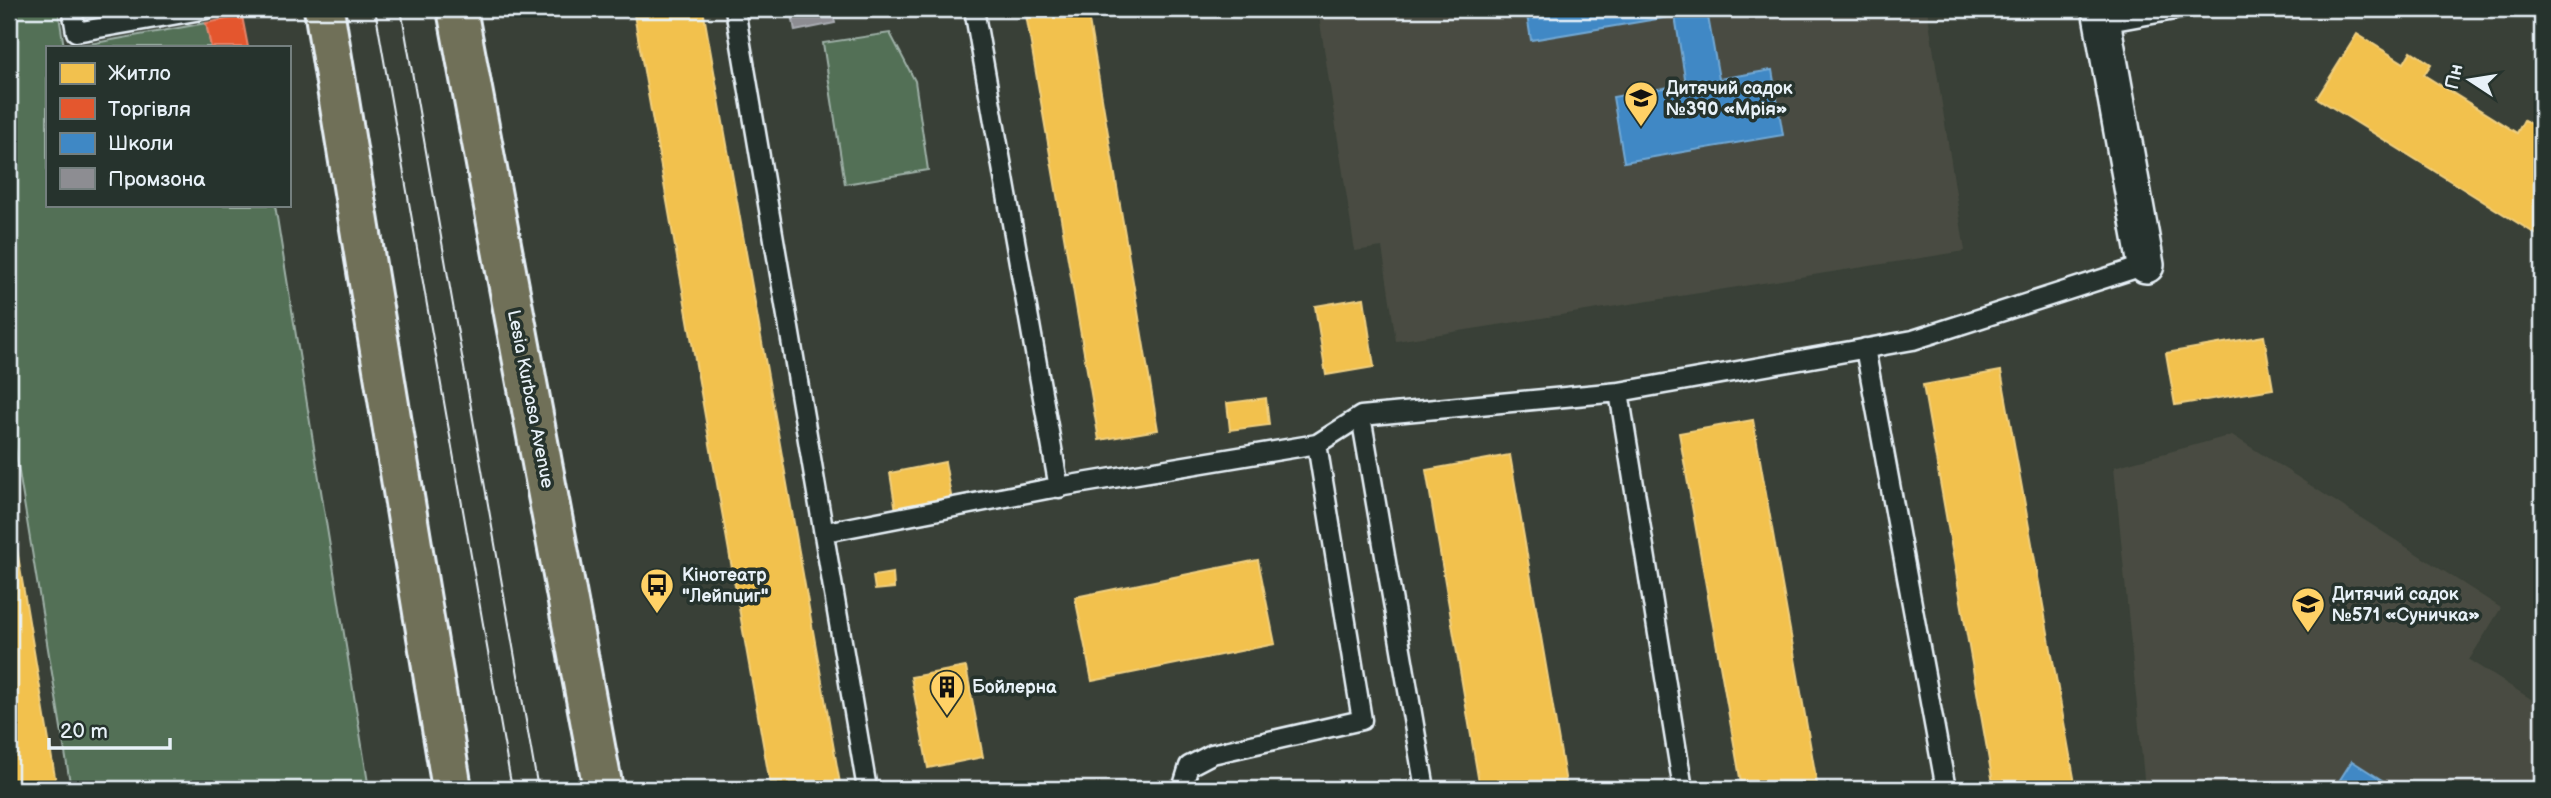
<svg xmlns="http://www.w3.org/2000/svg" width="2551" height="798" font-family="'Balsamiq Sans',sans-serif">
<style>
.built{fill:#494c42}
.green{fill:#536f56;stroke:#9eb0a7;stroke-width:2}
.homes{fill:#f2c14e;stroke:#efcf81;stroke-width:2}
.shops{fill:#e4572e;stroke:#e5856b;stroke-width:2}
.schools{fill:#3f88c5;stroke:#72a8d4;stroke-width:2}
.industry{fill:#8d8d92;stroke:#a8abb1;stroke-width:2}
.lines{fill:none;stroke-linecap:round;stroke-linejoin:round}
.service-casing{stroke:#e8f1f8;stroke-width:23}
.minor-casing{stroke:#e8f1f8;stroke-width:40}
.primary-casing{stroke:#e8f1f8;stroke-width:44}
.service{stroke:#26332d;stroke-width:18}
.minor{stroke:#26332d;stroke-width:35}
.primary{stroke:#706f59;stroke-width:38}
.tram{stroke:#e8f1f8;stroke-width:2}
.labels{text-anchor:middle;stroke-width:7;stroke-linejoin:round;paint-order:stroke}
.poi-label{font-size:18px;font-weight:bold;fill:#e8f1f8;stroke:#26332d;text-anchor:start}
.street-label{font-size:18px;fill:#e8f1f8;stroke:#26332d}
</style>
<rect width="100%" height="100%" fill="#394037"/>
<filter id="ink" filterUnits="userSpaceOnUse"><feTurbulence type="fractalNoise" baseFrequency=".0143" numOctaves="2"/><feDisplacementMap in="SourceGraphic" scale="14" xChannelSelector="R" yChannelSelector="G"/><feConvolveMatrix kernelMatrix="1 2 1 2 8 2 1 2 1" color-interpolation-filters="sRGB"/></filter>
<g filter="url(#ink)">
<!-- built -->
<path class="built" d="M1318,9H1927L1965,251L1396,341L1382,247L1355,251Z
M2232,435L2501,608L2469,660L2542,706V789H2145L2114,467Z"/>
<!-- green -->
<path class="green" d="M9,9H58L64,47H47V205H275L369,789H71L9,411Z
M206,23L211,47H73Z
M890,33L915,81L928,170L845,184L823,43Z"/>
<!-- homes -->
<path class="homes" d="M633,9H703L841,789H771Z
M1025,9H1087L1158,430L1099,440Z
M2357,34L2404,63L2411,51L2431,64L2424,75L2517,133L2524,120L2542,131L2538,146L2542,149V238L2317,98Z
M1364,298L1374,367L1326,375L1315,306Z
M2264,336L2273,389L2175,405L2166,353Z
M2001,371L2076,789H1994L1923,385Z
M1266,398L1269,425L1230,430L1227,403Z
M1753,420L1818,789H1742L1679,433Z
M1510,455L1567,789H1480L1426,470Z
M945,462L952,501L896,511L890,473Z
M9,502L57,789H9Z
M1258,560L1275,644L1092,681L1075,597Z
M893,573L894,588L875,590L873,576Z
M966,667L983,757L928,768L911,677Z"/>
<!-- shops -->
<path class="shops" d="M242,16L248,47H211L206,23Z"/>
<!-- schools -->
<path class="schools" d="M1526,9H1721L1707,11L1719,79L1772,70L1783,135L1624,162L1613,97L1686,84L1675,16L1531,40Z
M2352,761L2396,789H2334Z"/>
<!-- industry -->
<path class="industry" d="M791,9H832L835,23L795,31Z"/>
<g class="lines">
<!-- service casing -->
<g class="service-casing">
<path id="service" d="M72,9L76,32L207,9
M735,9L867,789
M974,9L1059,488
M2103,23L2180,9
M1865,348L1946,789
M1619,392L1683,789
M1361,416L1425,789
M826,532L1047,489L1317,444L1361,416L1619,392L1913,340L2146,265
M1182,789L1189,766L1212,754L1362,720L1317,444"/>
</g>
<!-- minor casing -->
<g class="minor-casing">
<path id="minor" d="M2100,9L2146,265"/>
</g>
<!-- primary casing -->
<g class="primary-casing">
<path id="primary" d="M324,9L452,789
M457,9L603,789"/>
</g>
<!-- service -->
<use href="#service" class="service"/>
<!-- minor -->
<use href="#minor" class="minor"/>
<!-- primary -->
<use href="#primary" class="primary"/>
<!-- tram -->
<path class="tram" d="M375,9L512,789
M401,9L538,789"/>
</g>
</g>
<!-- icons -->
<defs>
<g id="school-pin" transform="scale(1.75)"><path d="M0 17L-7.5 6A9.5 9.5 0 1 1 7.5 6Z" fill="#ffd166" stroke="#26332d"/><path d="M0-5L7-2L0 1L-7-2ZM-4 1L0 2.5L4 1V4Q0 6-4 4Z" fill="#111"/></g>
<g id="bus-pin" transform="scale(1.75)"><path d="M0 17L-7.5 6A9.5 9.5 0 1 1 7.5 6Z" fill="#ffd166" stroke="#26332d"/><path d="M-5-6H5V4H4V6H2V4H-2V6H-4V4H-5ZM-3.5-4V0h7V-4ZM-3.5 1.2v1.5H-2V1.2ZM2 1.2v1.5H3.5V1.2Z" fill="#111"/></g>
<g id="building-pin" transform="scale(1.75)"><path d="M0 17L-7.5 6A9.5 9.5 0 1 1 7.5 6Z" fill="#ffd166" stroke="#26332d"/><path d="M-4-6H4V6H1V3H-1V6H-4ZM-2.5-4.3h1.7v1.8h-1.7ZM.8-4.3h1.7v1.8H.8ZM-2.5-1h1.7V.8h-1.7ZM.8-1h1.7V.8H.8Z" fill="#111"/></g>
</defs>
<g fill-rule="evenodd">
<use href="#school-pin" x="1641" y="98"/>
<use href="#bus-pin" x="657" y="585"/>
<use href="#school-pin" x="2308" y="604"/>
<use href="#building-pin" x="947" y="687"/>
</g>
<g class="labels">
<!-- poi labels -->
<g class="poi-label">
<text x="1666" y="94">Дитячий садок<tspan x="1666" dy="21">№390 «Мрія»</tspan></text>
<text x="682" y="581">Кінотеатр<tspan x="682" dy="21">"Лейпциг"</tspan></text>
<text x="2332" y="600">Дитячий садок<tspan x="2332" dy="21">№571 «Суничка»</tspan></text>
<text x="972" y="693">Бойлерна</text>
</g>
<!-- street labels -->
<g class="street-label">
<text transform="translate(531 399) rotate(79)" y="6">Lesia Kurbasa Avenue</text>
</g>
</g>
<!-- margin -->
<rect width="2551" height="798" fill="none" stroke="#26332d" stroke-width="35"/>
<rect x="18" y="18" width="2516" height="763" fill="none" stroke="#e8f1f8" stroke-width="2.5" filter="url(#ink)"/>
<!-- legend -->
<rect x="46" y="46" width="245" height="161" fill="#26332d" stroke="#747f7e" stroke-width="2"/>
<rect x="60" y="63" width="35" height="21" fill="#f2c14e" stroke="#747f7e" stroke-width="2"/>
<text x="108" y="80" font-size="21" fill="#e8f1f8">Житло</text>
<rect x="60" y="98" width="35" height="21" fill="#e4572e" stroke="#747f7e" stroke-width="2"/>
<text x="108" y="116" font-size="21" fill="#e8f1f8">Торгівля</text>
<rect x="60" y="133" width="35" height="21" fill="#3f88c5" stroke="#747f7e" stroke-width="2"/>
<text x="108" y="150" font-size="21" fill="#e8f1f8">Школи</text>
<rect x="60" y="168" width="35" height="21" fill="#8d8d92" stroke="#747f7e" stroke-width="2"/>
<text x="108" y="186" font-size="21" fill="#e8f1f8">Промзона</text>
<!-- north arrow -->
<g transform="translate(2470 80) rotate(282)" stroke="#26332d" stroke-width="5" paint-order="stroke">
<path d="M0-5L12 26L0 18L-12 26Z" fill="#e8f1f8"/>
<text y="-10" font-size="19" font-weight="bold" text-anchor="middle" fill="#e8f1f8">Пн</text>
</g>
<!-- scale -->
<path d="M49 738v10h121v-10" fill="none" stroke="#e8f1f8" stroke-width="3.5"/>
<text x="60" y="738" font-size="21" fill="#e8f1f8" stroke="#26332d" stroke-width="5" paint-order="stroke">20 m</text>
</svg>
